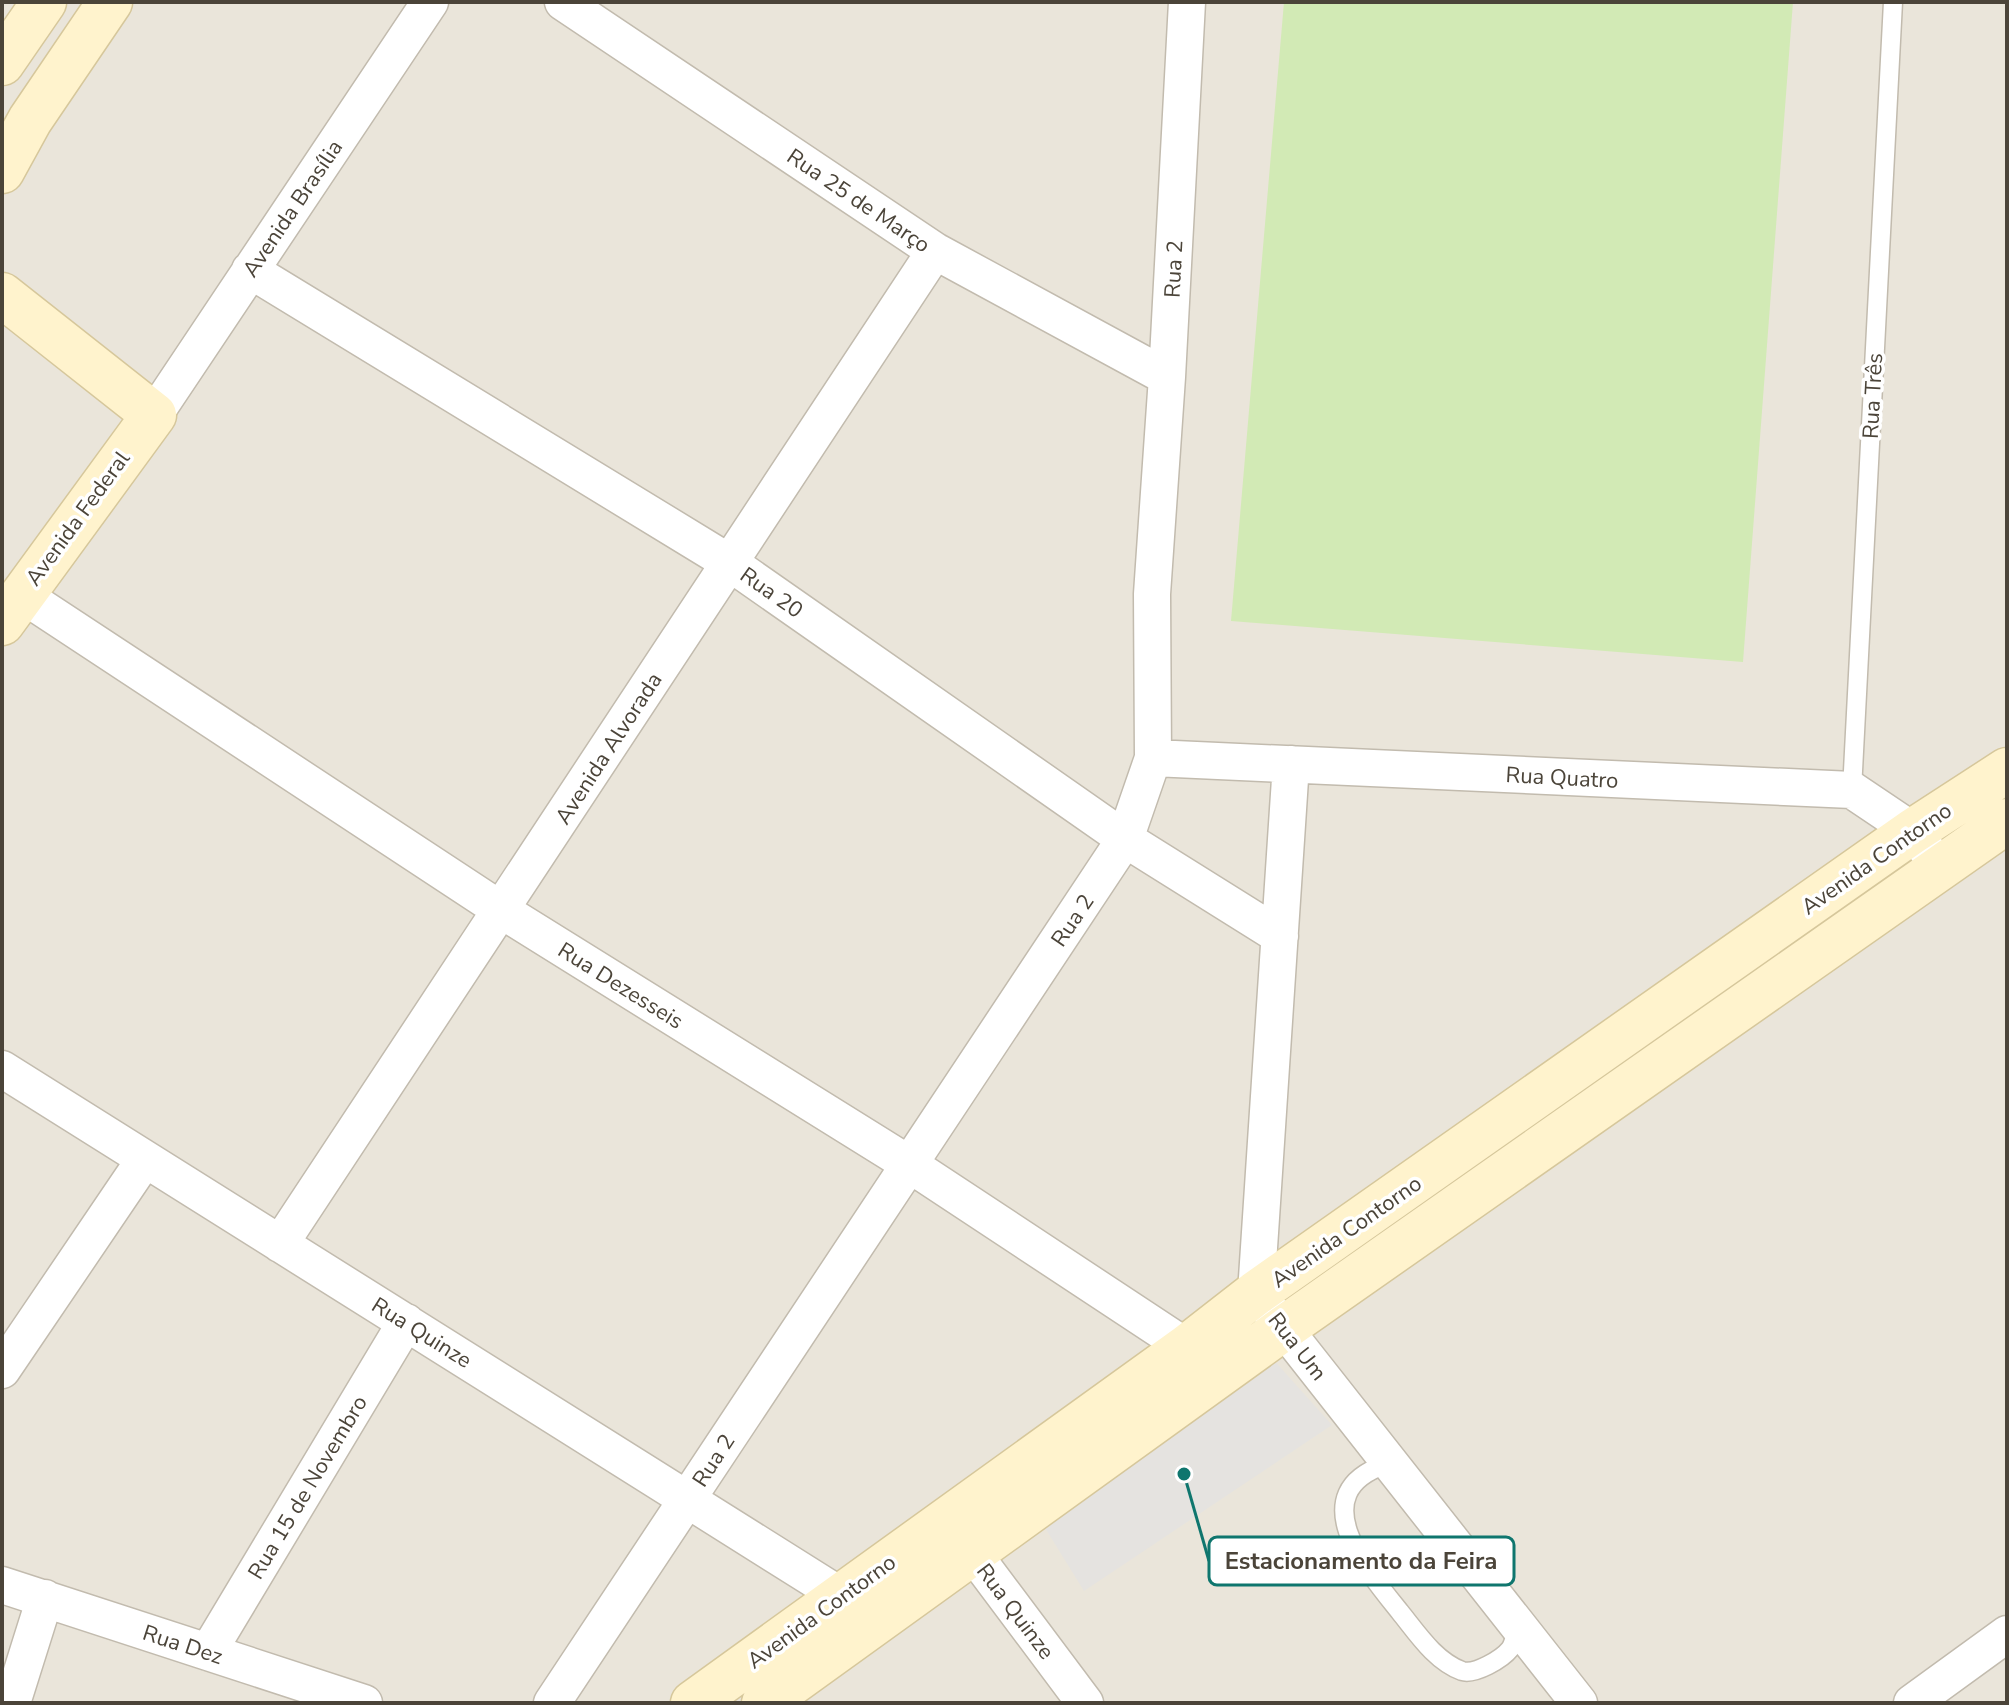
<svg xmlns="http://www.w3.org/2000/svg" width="2009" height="1705" font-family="'Nunito Sans',sans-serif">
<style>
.residential{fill:#eae5da}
.green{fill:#d2eab5}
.parking{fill:#e5e3e0}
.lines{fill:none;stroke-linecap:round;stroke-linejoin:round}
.lane-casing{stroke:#c2bbae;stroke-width:21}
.street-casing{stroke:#c2bbae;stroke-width:39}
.secondary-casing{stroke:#d6c79b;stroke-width:47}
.lane{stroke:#fff;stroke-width:18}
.street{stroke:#fff;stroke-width:36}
.secondary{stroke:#fff3cd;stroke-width:44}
.labels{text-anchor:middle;stroke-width:7;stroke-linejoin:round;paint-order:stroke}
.street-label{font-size:22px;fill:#4b4439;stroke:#fff}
.leader{fill:none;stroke:#0f766e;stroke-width:3}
.callout-dot{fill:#0f766e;stroke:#fff;stroke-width:3}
.callout{fill:#fff;stroke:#0f766e;stroke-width:3}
.callout-label{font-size:24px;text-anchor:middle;font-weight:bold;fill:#4b4439}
</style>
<rect width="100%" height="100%" fill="#f6f3ec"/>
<!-- residential -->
<path class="residential" d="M2,2H2007V1703H2Z"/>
<!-- green -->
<path class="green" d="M1284,2H1793L1743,662L1231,621Z"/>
<!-- parking -->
<path class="parking" d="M1271,1357L1332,1425L1084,1591L1042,1523Z"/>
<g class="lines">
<!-- lane casing -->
<g class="lane-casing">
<path id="lane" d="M1852,790L1893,2
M1393,1471L1384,1465C1302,1494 1367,1571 1400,1612C1417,1633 1435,1661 1462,1671C1475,1675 1502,1659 1510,1649C1514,1644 1516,1632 1518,1626"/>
</g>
<!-- street casing -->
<g class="street-casing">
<path id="street" d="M563,2L935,251L1167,377
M250,270L730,563L1125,839L1280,936
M154,415L430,2
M21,594L501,910L909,1164L1209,1362
M1153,758L1852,790L1913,831L1940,868
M1291,764L1256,1293L1579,1703
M2,1069L841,1596
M280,1244L935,251
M2,1370L145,1159
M954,1533L972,1552L1085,1703
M2,1585L364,1703
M208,1652L406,1322
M12,1703L45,1598
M552,1703L1125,839L1153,758L1152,594L1167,377L1187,2
M1912,1703L2007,1634"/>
</g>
<!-- secondary casing -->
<g class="secondary-casing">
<path id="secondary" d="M2,63L44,2
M2,171L30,120L110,2
M2,295L154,415L2,623
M693,1703L1188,1346L1256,1293L1913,831L2007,770
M764,1703L1284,1328L2007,821"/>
</g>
<!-- lane -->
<use href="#lane" class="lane"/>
<!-- street -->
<use href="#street" class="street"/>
<!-- secondary -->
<use href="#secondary" class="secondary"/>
</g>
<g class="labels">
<!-- street labels -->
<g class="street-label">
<text transform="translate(859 200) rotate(34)" y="8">Rua 25 de Março</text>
<text transform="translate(292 208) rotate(-56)" y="8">Avenida Brasília</text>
<text transform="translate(1173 269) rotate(-87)" y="8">Rua 2</text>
<text transform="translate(1872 396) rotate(-87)" y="8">Rua Três</text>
<text transform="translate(77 518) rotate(-54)" y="8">Avenida Federal</text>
<text transform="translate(772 592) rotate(35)" y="8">Rua 20</text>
<text transform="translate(608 748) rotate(-57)" y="8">Avenida Alvorada</text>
<text transform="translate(1562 777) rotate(3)" y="8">Rua Quatro</text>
<text transform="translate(1876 858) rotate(-35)" y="8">Avenida Contorno</text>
<text transform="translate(1072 920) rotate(-56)" y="8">Rua 2</text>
<text transform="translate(621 985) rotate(32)" y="8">Rua Dezesseis</text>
<text transform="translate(1346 1231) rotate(-35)" y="8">Avenida Contorno</text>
<text transform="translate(422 1332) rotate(32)" y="8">Rua Quinze</text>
<text transform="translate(1298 1346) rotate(52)" y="8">Rua Um</text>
<text transform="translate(713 1460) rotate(-57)" y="8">Rua 2</text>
<text transform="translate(307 1487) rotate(-59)" y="8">Rua 15 de Novembro</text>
<text transform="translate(821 1611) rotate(-36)" y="8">Avenida Contorno</text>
<text transform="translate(1016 1611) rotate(53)" y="8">Rua Quinze</text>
<text transform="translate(183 1644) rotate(18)" y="8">Rua Dez</text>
</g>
</g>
<!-- callouts -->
<path class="leader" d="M1184 1474L1209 1561"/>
<circle class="callout-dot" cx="1184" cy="1474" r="8"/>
<rect class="callout" x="1209" y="1537" width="305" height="48" rx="8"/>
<g class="callout-label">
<text x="1361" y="1569">Estacionamento da Feira</text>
</g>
<!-- border -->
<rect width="2009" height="1705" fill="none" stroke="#4b4439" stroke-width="8"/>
</svg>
